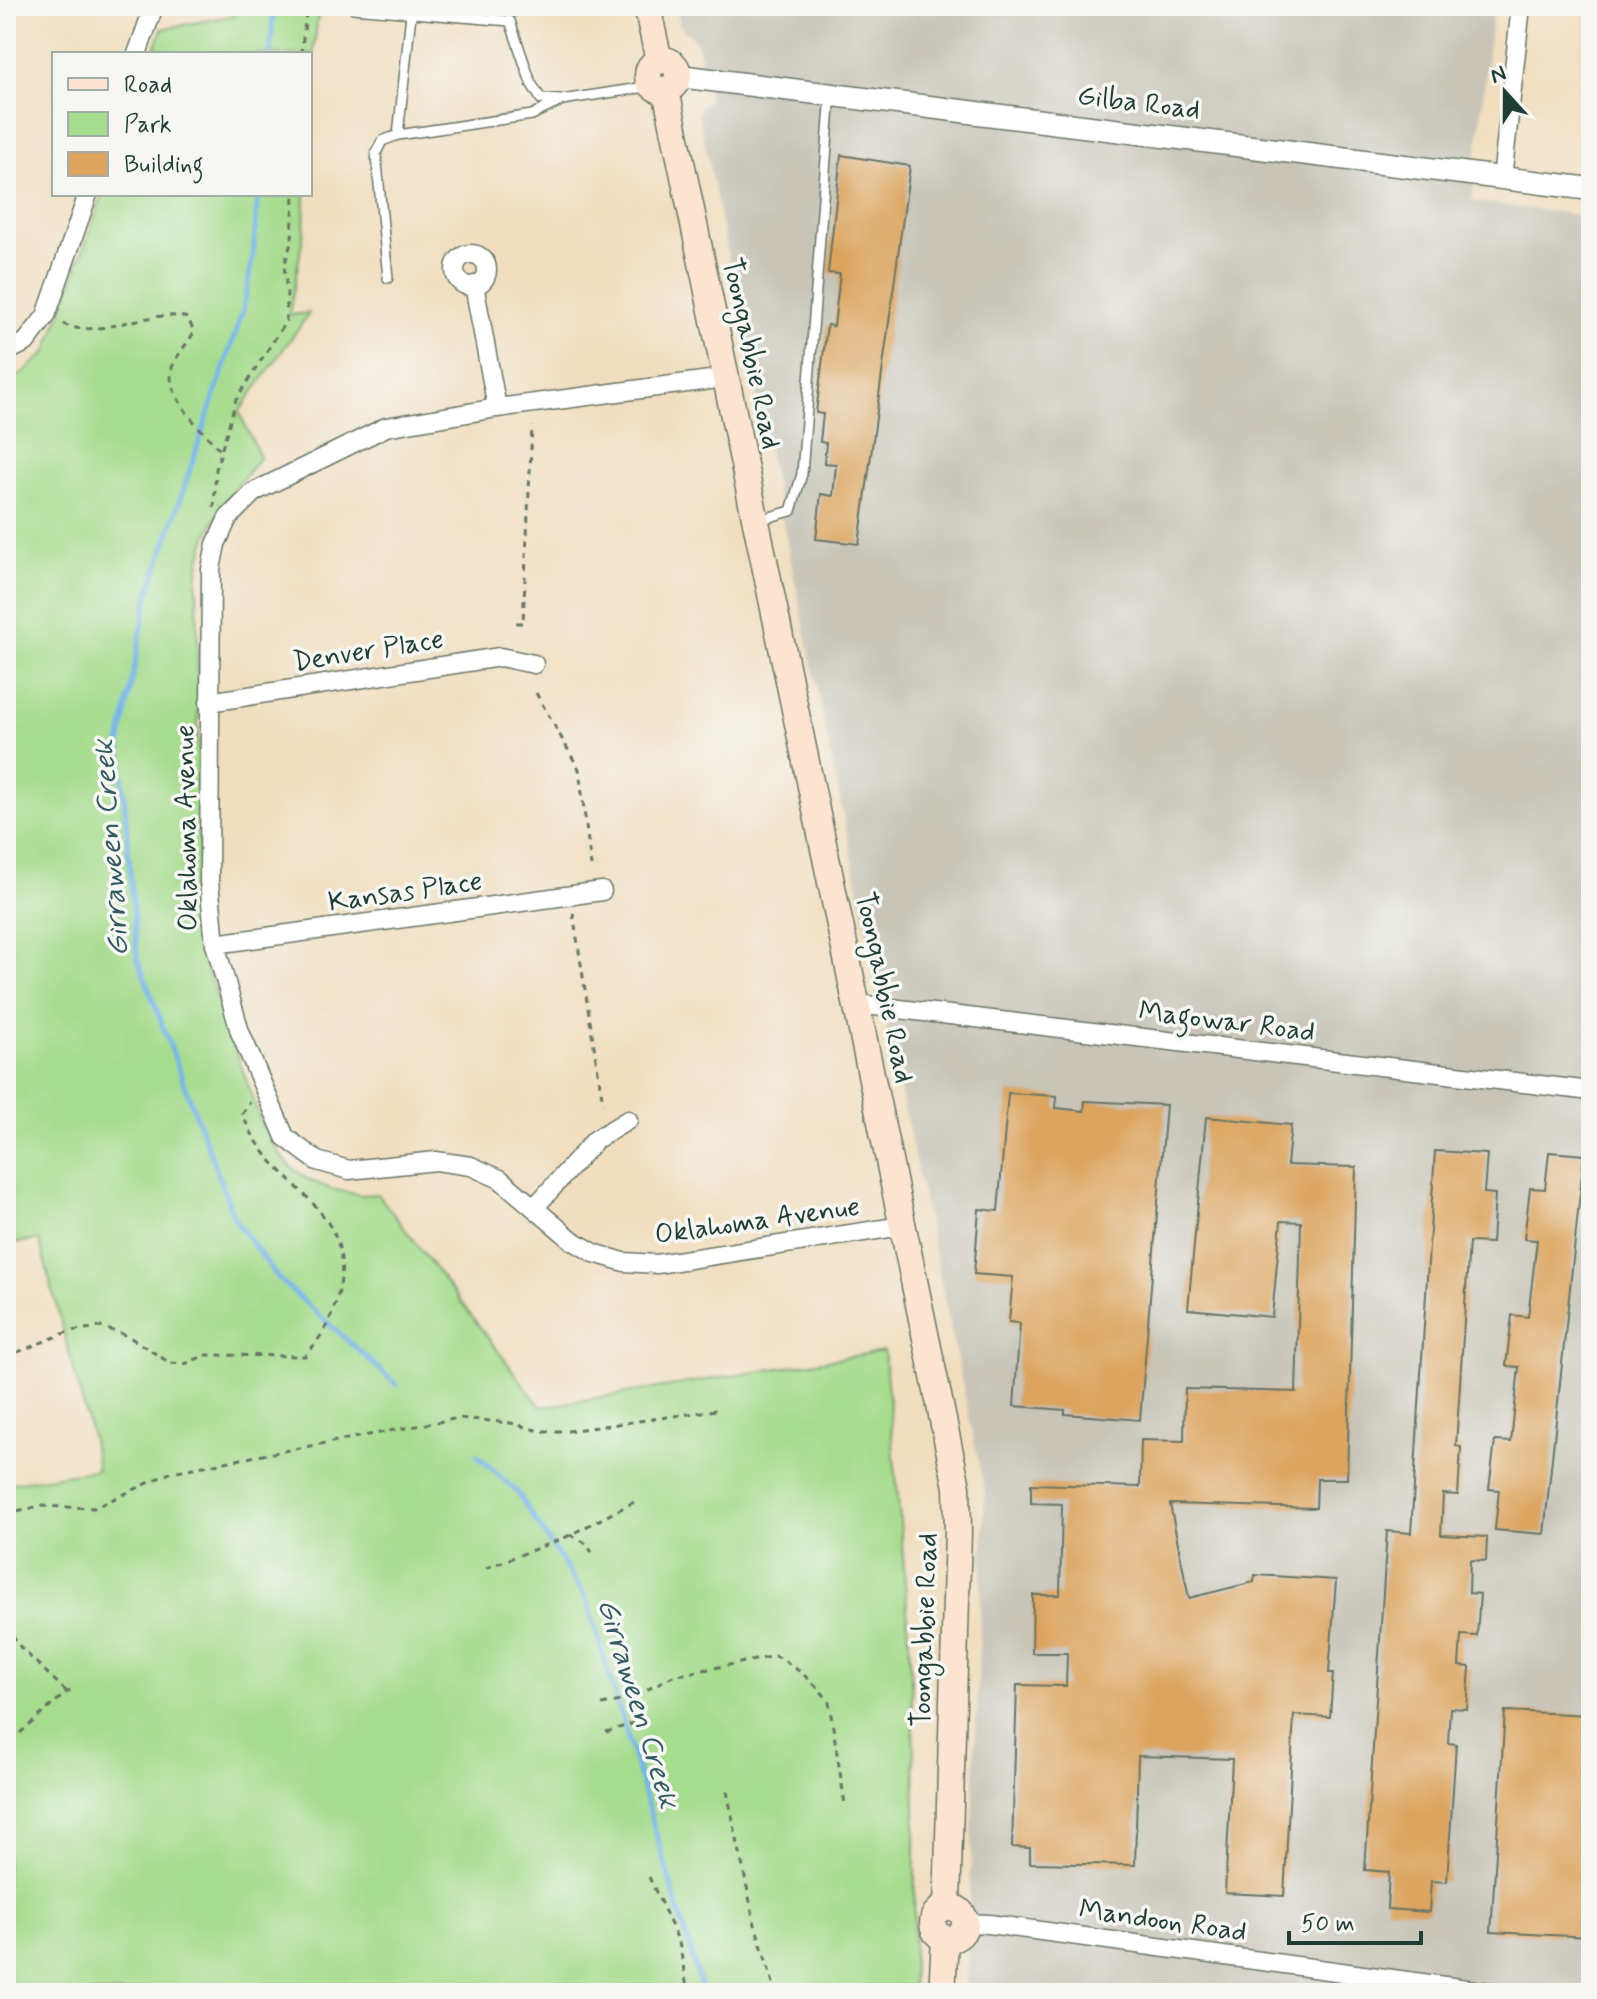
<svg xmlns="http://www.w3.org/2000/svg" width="1597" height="1999" font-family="Mynerve,sans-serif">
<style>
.industrial{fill:#c8c4b8}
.green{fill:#a6dc8d;stroke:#628c60;stroke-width:2}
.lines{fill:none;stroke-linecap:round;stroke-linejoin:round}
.stream{stroke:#73b3e7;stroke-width:5}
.building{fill:#dca45e}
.service-casing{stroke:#687565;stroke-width:12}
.minor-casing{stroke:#687565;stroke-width:21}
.tertiary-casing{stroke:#687565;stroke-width:25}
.secondary-casing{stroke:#687565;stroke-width:29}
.path{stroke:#687565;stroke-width:3;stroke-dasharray:6 6;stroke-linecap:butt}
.service{stroke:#fff;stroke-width:9}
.minor{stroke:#fff;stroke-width:18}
.tertiary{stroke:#fff;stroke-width:22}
.secondary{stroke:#fde4d1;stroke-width:26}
.labels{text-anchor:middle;stroke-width:7;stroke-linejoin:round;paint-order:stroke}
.street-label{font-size:28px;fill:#1f3d34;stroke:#f6f6f2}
.water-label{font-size:30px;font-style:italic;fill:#345a61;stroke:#f6f6f2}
</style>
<rect width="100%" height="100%" fill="#f6f6f2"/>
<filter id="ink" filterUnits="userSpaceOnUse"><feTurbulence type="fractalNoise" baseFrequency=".0125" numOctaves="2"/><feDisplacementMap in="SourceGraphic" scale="16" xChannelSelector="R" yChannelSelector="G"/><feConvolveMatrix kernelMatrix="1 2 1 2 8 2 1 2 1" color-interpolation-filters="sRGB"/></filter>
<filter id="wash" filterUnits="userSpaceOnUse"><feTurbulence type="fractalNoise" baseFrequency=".006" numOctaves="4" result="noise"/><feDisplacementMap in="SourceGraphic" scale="32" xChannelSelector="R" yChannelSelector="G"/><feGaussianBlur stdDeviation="1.8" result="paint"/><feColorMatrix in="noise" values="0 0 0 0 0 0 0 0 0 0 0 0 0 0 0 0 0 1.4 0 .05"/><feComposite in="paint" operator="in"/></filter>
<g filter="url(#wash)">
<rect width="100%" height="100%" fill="#f1debf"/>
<!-- industrial -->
<path class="industrial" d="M676,6H1493L1472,201L1591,217V1993H966L985,1492L876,974L699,115L700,107L709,99L697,42L680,26Z"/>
<!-- green -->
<path class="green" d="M237,6H319L310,83V54H153L162,29L236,15Z
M103,194H305L304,231L289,315L309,313L239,412L260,457C227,499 201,526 197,582L200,949L262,1125L279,1153L291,1167L309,1180L331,1189L360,1195L378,1194L541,1407L884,1351C896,1476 909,1601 913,1726C917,1815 915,1904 912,1993H6V1484L97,1470L91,1434L39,1240L6,1244V381L20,375L47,352Z"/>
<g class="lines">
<!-- stream -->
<path class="stream" d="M270,54L274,6
M258,194L253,256L243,310L148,596L120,744L137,957L235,1220L279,1279L397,1385
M477,1455L517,1492L587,1600L703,1993"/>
</g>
<g id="blocks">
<!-- building -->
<path class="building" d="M841,155L910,166L859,544L816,539L821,494L833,496L836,464L824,463L826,443L820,442L823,414L816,413L827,325L834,326L840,274L828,273Z
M1008,1093L1057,1096L1056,1108L1084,1111L1085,1101L1166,1105L1140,1420L1065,1414V1410L1014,1406L1020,1323L1009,1322L1013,1277L974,1274L979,1209L998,1211Z
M1206,1117L1291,1125L1287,1165L1356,1167L1347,1479H1317L1316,1508L1170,1504L1189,1598L1254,1582L1255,1575L1336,1580L1329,1673H1333L1330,1717L1294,1715L1284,1896L1225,1893L1232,1759L1138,1756L1135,1865L1030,1863V1848L1012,1847L1017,1685L1066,1686L1067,1653H1032L1033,1595H1060L1062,1504L1031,1503V1484L1140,1487L1141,1440L1184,1441L1185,1389L1296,1392L1301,1222L1281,1221L1272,1317L1188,1309Z
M1435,1151L1487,1154L1484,1193L1495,1194L1492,1243L1469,1242L1456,1446L1461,1447L1458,1495L1443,1494L1441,1535L1487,1537L1486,1561L1470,1560L1469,1593L1480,1594L1477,1636L1461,1635L1459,1666L1470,1667L1467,1709L1450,1708L1448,1743L1456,1744L1447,1882L1431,1881L1429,1912L1387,1909L1389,1872L1365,1870L1387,1531L1411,1533Z
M1549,1152L1584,1155L1544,1534L1495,1530L1499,1490L1489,1489L1495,1441L1511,1442L1519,1367L1506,1366L1512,1315L1528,1317L1537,1240L1524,1239L1530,1188L1545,1189Z
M1505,1711L1591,1715V1937L1491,1932Z"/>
</g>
</g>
<g filter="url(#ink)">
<use href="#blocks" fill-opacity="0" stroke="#687565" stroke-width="2"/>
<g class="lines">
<!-- service casing -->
<g class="service-casing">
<path id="service" d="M353,6V8L510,21L531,83L541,99L562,100L653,86
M398,135L411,14
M388,278L376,153L382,141L398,135L532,115L559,102
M759,520L791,511L802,474L831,93"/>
</g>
<!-- minor casing -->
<g class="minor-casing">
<path id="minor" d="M137,54L154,6
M1502,179L1521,6
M455 270a16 16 0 1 1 32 0a16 16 0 1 1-32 0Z
M474,285L497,408
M6,352L26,342L46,316L88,194
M725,378L497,408L386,427L254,492L228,518L216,544L211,569L209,881L215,944L240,1032L285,1137L317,1161L349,1170L436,1161L471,1166L500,1179L572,1240L594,1253L624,1262L657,1264L902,1226
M209,702L500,657L534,664
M215,944L602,891
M857,1004L1591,1091
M534,1208L595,1140L628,1120
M966,1923L989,1924L1496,1993"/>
</g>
<!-- tertiary casing -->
<g class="tertiary-casing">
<path id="tertiary" d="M679,76L1591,189"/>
</g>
<!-- secondary casing -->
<g class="secondary-casing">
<path id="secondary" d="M647,6L659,61
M648 75a15 15 0 1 1 30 0a15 15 0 1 1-30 0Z
M666,90L957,1487L958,1531L947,1906
M933 1923a16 16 0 1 1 32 0a16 16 0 1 1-32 0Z
M942,1993L945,1938"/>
</g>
<!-- path -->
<path class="path" d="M301,54L307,6
M63,324C97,341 148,307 188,318L194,332C188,343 179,352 174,363C159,392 204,432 222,452
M214,508L216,469L236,400L286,321L287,292L284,266L292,240L294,194
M516,623H523L532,426
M536,693L579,769L591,866
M573,913L603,1103
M6,1357L70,1331L101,1327L128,1336L170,1363L185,1364L206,1355L305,1356C324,1335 332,1318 339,1291C354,1221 300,1198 264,1152C255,1140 248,1127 242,1114L250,1102
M6,1513L42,1506L94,1508L172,1472L459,1418L511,1423L540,1431H568L716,1410
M570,1535L584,1542L592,1552
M486,1568L564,1538L638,1500
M6,1625L21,1648L67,1692
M602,1705L629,1699L673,1676L775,1656C792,1663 819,1686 829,1702L845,1804
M606,1732L641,1721
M20,1733L67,1692L76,1690
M727,1791L754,1921L776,1993
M649,1877L679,1942L688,1993"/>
<!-- service -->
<use href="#service" class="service"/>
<!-- minor -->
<use href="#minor" class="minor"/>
<!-- tertiary -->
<use href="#tertiary" class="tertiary"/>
<!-- secondary -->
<use href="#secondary" class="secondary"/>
</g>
</g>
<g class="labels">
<!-- street labels -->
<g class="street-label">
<text transform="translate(1139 101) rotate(7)" y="10">Gilba Road</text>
<text transform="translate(753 353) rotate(78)" y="10">Toongabbie Road</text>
<text transform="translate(368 649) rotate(-9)" y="10">Denver Place</text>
<text transform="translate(185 828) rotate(-91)" y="10">Oklahoma Avenue</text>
<text transform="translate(405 890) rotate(-8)" y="10">Kansas Place</text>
<text transform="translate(886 987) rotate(78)" y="10">Toongabbie Road</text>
<text transform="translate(1227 1020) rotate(7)" y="10">Magowar Road</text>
<text transform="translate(757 1219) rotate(-8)" y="10">Oklahoma Avenue</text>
<text transform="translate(923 1630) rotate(-88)" y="10">Toongabbie Road</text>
<text transform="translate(1163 1919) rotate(8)" y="10">Mandoon Road</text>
</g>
<!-- water labels -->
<g class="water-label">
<text transform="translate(110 848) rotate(-94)" y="10">Girraween Creek</text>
<text transform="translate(639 1703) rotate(73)" y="10">Girraween Creek</text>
</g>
</g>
<!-- margin -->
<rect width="1597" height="1999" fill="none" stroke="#f6f6f2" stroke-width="32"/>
<!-- legend -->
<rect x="52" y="52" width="260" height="144" fill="#f6f6f2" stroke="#a0aca6" stroke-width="2"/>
<rect x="68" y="78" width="40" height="12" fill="#fde4d1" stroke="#a0aca6" stroke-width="2"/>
<text x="124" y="92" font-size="24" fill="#1f3d34">Road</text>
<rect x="68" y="112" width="40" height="24" fill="#a6dc8d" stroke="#a0aca6" stroke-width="2"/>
<text x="124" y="132" font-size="24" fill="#1f3d34">Park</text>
<rect x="68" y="152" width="40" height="24" fill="#dca45e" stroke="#a0aca6" stroke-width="2"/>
<text x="124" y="172" font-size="24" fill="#1f3d34">Building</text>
<!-- north arrow -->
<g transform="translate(1505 92) rotate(339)" stroke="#f6f6f2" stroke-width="6" paint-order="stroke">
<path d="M0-6L14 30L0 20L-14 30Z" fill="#1f3d34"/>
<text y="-12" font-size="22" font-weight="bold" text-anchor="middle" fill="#1f3d34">N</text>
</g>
<!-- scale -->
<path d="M1289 1931v12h132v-12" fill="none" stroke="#1f3d34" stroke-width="4"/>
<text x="1301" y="1931" font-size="24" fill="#1f3d34" stroke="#f6f6f2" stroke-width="6" paint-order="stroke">50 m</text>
</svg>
